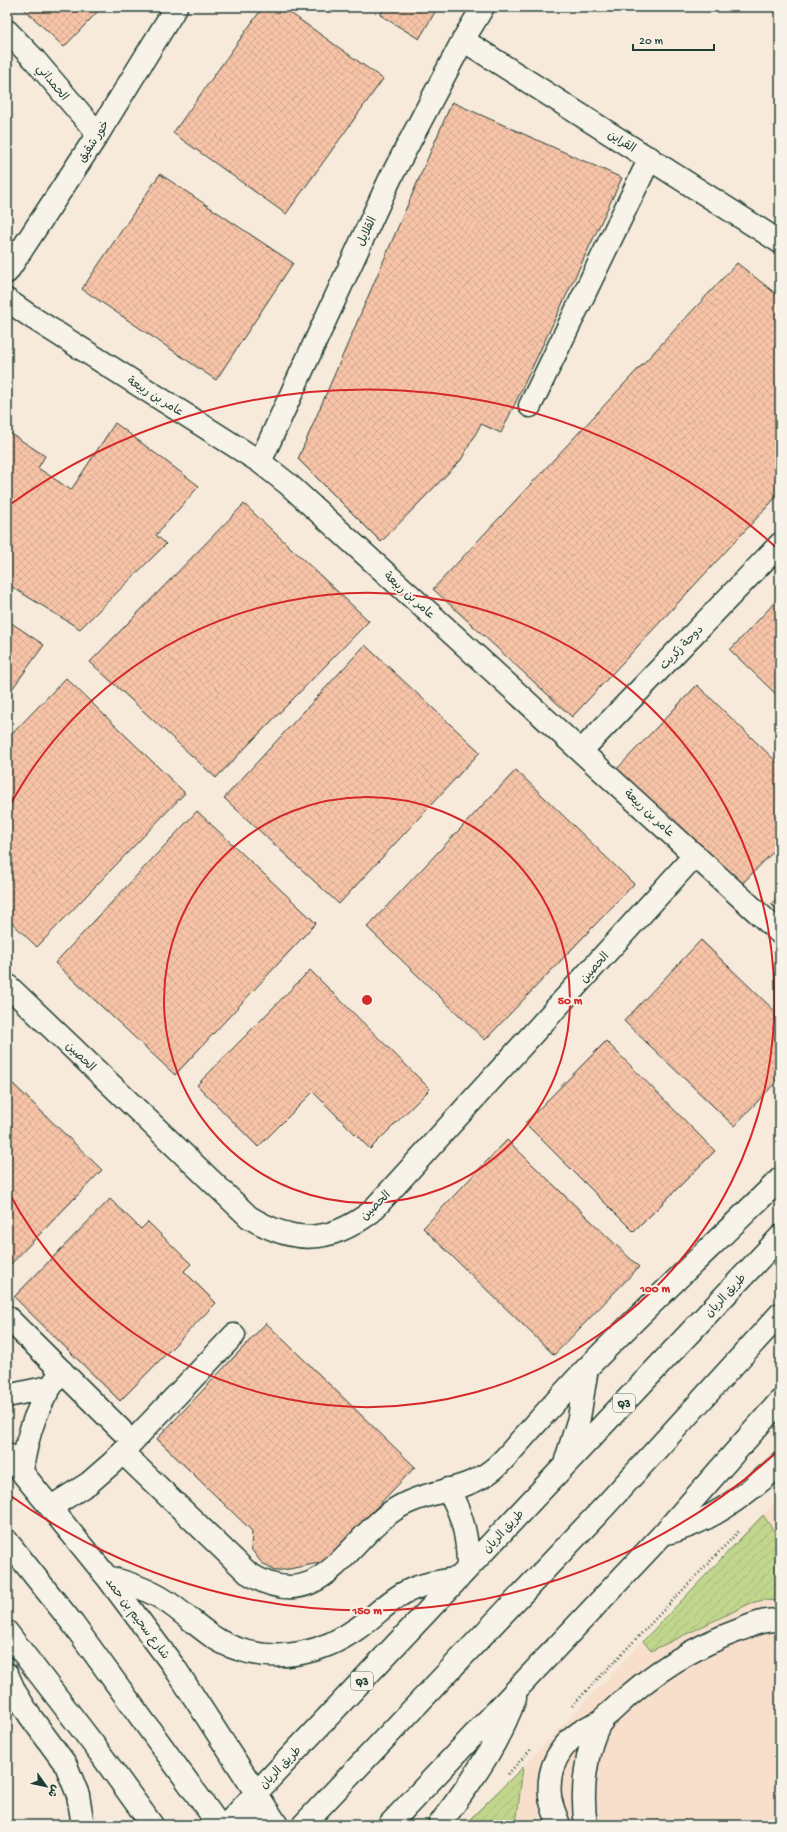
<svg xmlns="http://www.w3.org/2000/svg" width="787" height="1832" font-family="'Gochi Hand','Playpen Sans Arabic',sans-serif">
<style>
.built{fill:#f7dfcc}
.garden{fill:url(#garden-furrows);stroke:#708a60}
.building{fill:url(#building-cross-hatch);stroke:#1f3d34}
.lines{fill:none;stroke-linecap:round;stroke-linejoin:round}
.minor-casing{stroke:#1f3d34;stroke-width:25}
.highway-casing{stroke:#1f3d34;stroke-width:25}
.path{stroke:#1f3d34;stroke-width:2.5;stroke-dasharray:1 3;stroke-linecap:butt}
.minor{stroke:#f7f3e8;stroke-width:22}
.highway{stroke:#f7f3e8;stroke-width:22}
.ring{fill:none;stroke:#d62828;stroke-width:2}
.labels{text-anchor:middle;stroke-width:4;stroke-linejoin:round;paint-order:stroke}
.shield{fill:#f7f3e8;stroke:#60746a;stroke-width:1}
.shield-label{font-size:11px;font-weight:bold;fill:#1f3d34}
.street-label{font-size:12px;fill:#1f3d34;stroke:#f7f3e8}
.centre{fill:#d62828;stroke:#f7f3e8;stroke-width:2}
.ring-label{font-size:12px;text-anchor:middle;font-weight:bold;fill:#d62828;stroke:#f7f3e8;stroke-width:4;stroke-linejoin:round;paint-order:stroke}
</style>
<defs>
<pattern id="garden-furrows" width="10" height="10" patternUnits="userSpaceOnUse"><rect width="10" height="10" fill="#c1d68c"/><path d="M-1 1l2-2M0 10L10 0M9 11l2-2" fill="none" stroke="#a5b979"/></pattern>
<pattern id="building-cross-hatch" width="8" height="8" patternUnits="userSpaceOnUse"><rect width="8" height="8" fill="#f8c4a8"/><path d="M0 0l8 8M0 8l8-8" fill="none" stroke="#d4a991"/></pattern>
</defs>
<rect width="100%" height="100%" fill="#f7eadb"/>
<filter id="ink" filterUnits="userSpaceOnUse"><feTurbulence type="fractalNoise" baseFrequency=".025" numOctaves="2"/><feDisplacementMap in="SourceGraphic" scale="8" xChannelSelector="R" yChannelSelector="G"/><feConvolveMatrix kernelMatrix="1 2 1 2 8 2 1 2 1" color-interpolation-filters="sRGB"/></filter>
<g filter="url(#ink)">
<!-- built -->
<path class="built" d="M780,1497V1825H465L523,1767Z"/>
<!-- garden -->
<path class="garden" d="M763,1515L780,1540V1601L764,1600L751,1603L651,1651L643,1641Z
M523,1767L516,1825H465L468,1821Z"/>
<!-- building -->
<path class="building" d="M22,7H102L64,47Z
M263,7H282L383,79L286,214L173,133Z
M385,7H438L419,39L380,15Z
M452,102L622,178L501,433L481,424L461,460L381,542L298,459Z
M160,174L293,263L216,380L82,289Z
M737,263L780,297V493L572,717L433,589Z
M115,423L199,486L156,535L166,544L80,629L7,584V431L45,456L38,468L71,490Z
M244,504L369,621L216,778L90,662Z
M780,597V698L730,650Z
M7,620L44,645L7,696Z
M365,645L480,752L339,904L224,798Z
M66,678L185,793L37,947L7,918V739Z
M697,685L780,765V845L737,889L615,771Z
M516,770L634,884L485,1040L367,927Z
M197,811L316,923L175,1075L55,963Z
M780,895V913L771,904Z
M701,940L780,1016V1078L734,1126L624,1021Z
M310,970L430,1089L370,1149L313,1092L258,1147L197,1085Z
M606,1041L715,1151L634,1232L525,1123Z
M7,1078L102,1170L7,1268Z
M507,1140L639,1267L554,1355L423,1228Z
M110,1199L141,1229L148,1222L191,1264L184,1271L216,1303L120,1401L14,1297Z
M266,1323L415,1467L324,1562L289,1569L274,1571L261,1562L251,1549L252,1531L157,1439Z"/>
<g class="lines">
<!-- minor casing -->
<g class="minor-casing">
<path id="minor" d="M7,31L34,59L98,134
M463,40L780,242
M7,272L98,134L176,7
M7,300L33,318L260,462L288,484L780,933
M530,406L650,158
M260,462L390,179L463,40L483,7
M582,750L780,544
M7,985L249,1217C293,1244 329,1244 371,1212L695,855
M7,1317L121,1430
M7,1396L49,1387
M122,1452L248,1573C318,1618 344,1545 391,1512C423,1489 461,1494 491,1471C503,1462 512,1450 522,1439C544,1415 565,1390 588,1367C651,1303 716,1242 780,1179
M22,1471C27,1433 38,1401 62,1371
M51,1507L89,1483L112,1463L234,1335
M663,1534C708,1524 746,1495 780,1464
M559,1825C556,1816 551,1806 550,1796C546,1759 569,1733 602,1721
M586,1825C581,1794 585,1749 601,1721C604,1717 610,1713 614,1709C650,1674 695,1646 742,1629C754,1624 766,1619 780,1620"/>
</g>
<!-- highway casing -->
<g class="highway-casing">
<path id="highway" d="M7,1454L107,1577L175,1668L277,1825
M566,1460L579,1418L587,1368
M448,1489C463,1516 468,1537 468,1568
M7,1541L73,1624L219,1825
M107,1577C130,1583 154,1591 173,1606C195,1622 212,1641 238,1649C279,1663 323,1653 358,1628C374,1617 386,1603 404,1593C421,1584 440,1581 459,1578
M7,1632L97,1749L152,1825
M7,1674L15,1692L30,1716L66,1765L78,1795L83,1825
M226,1825L780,1237
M254,1825L255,1793
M303,1825L605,1506L780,1314
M389,1825L663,1534L780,1401
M439,1825C469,1785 498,1745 515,1698"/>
</g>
<!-- path -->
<path class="path" d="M572,1706L740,1530
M508,1774L532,1748"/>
<!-- minor -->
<use href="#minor" class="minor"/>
<!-- highway -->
<use href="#highway" class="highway"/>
</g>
</g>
<!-- distance rings -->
<g class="ring">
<circle cx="367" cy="1000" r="203"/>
<path d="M8 809A407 407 0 1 1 8 1191"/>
<path d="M779 1450A610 610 0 0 1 8 1494M8 506A610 610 0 0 1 779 550"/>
</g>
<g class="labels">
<!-- shield labels -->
<g class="shield">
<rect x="613" y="1394" width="22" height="18" rx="3"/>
<rect x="351" y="1672" width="22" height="18" rx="3"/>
</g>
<g class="shield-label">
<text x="624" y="1407">Q3</text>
<text x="362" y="1685">Q3</text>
</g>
<!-- street labels -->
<g class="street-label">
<text transform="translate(53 82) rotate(51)" y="4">الحمداني</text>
<text transform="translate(93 141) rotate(-57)" y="4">خور شقيق</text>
<text transform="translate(622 141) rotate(32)" y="4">القراين</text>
<text transform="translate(366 231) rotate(-65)" y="4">القلايل</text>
<text transform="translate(156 396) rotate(32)" y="4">عامر بن ربيعة</text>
<text transform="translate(410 595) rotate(42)" y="4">عامر بن ربيعة</text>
<text transform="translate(681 647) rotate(-46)" y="4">دوحة زكريت</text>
<text transform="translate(650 813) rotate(43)" y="4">عامر بن ربيعة</text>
<text transform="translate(594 967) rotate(-48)" y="4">الحصين</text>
<text transform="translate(81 1056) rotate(44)" y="4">الحصين</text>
<text transform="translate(375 1205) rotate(-44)" y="4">الحصين</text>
<text transform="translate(725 1295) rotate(-47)" y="4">طريق الريان</text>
<text transform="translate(503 1531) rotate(-47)" y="4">طريق الريان</text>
<text transform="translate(138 1618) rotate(53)" y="4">شارع سحيم بن حمد</text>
<text transform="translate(280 1767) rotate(-46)" y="4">طريق الريان</text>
</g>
</g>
<circle cx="367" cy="1000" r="6" class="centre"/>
<g class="ring-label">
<text x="570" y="1004">50 m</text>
<text x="655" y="1292">100 m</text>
<text x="367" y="1614">150 m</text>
</g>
<!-- margin -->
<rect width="787" height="1832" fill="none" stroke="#f7f3e8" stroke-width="24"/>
<rect x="12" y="12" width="763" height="1808" fill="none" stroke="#1f3d34" stroke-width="1.5" filter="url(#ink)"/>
<!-- north arrow -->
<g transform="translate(46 1786) rotate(123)" stroke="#f7f3e8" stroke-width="3" paint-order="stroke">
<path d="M0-3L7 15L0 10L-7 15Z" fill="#1f3d34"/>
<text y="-6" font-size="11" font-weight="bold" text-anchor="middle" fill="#1f3d34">ش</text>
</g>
<!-- scale -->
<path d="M633 44v6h81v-6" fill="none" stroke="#1f3d34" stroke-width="2"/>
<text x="639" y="44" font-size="12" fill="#1f3d34" stroke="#f7f3e8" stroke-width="3" paint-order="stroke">20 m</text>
</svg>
